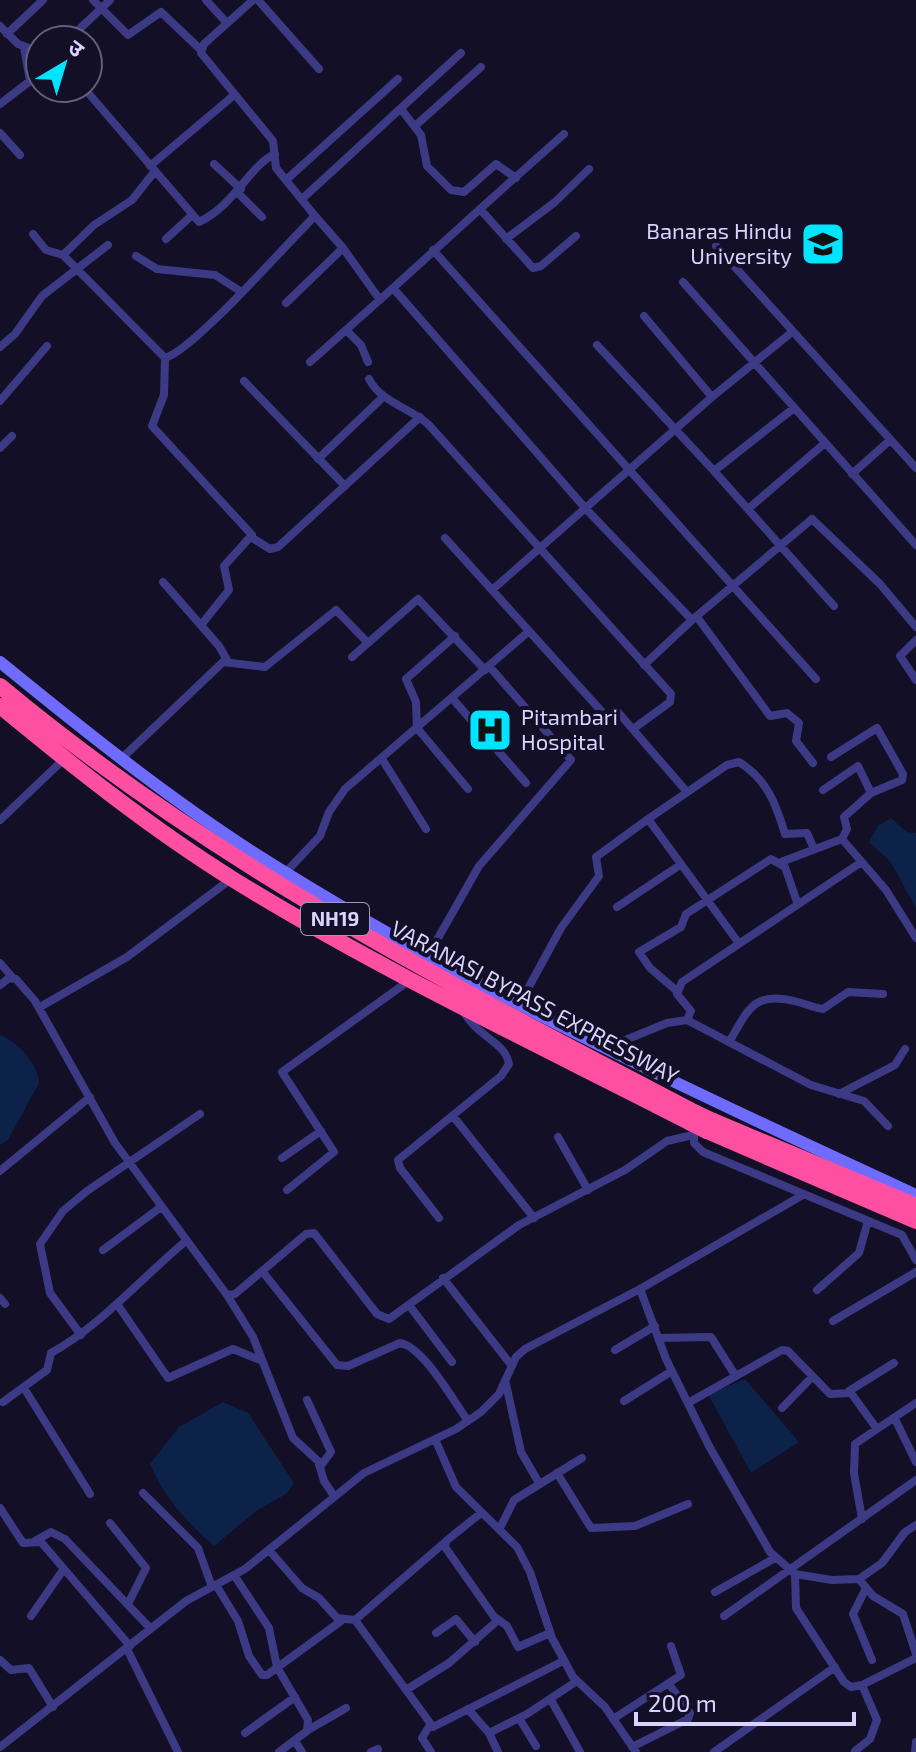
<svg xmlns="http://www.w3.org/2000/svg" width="916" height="1752" font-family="'Exo 2','Noto Sans Devanagari',sans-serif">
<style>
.water{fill:#0c2248}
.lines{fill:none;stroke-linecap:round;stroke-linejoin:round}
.street{stroke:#3d3a85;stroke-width:8}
.secondary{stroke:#6f6bff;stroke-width:12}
.highway{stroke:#ff4fa3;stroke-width:16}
.highway-bridge{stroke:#ff4fa3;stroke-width:16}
.labels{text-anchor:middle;stroke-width:8;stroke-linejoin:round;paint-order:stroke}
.shield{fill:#130f26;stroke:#9e99be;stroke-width:2}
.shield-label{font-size:20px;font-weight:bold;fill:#d9d4ff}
.poi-label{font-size:22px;fill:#d9d4ff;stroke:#130f26;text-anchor:end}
.street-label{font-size:22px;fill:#d9d4ff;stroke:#130f26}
</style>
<rect width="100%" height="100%" fill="#130f26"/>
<!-- water -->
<path class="water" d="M891,818L907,832L916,833V908L890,861L869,842L878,826Z
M0,1035C17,1041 39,1065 39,1083L8,1140L0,1145Z
M745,1379L799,1442L751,1473L708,1394Z
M223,1402L248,1413L294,1483L286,1494L256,1511L214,1546C186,1521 165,1499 150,1464L179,1427Z"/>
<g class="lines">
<!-- street -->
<path class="street" d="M93,0L128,35L161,12L201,50
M206,0L227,23
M258,0L319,69
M0,26L18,44L40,52
M7,34L43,0
M68,40L110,0
M84,88L199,222C234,206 251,164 275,154
M0,104L30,81L24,47
M401,109L421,135L427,166L451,190L464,192L496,164L516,178
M415,126L481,67
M0,133L20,155
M214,164L241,189
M150,166L233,96
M286,180L398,79
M238,193L262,217
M302,199L461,53
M480,209L564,134
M315,216L343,248L380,300
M33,234L46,250L63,255L165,358C194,350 287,243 315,216L276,168L273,141L201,53L204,44L253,0
M576,236L541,266L533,268L480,209L393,288L585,508L692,620L812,519L880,584L916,627
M166,239L191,216
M506,239L555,202L589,169
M716,246L916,468
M433,250L816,679
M63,255L94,225L132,200L155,171
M136,256L157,269L215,275L240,291
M683,282L916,545
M286,303L343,248
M644,316L712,397
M346,330L361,345L368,362
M597,345L714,471L794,408
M0,347L15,334L42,296L108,245
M165,358L164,395L152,426L252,535L224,566L229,590L201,625
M310,362L393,288
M369,379C381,402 408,407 428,424L671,694L670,702L633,729
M244,381L345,486
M0,401L47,346
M0,448L12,436
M318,459L382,398
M714,471L834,606
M852,474L889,441
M748,509L825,443
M251,537L270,549L278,547L420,417
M445,538L492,590
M163,582L219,646L227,660
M697,617L770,716L787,713L799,723L796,741L813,763
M455,636L406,679L416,702L417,728L468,789
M916,640L900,656L916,680
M352,657L418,599L485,670
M644,665L692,620
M452,698L526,783
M617,711L687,792
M603,713L492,590L712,397L792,332
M831,757L877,728L903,774L902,780L871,793L844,817L847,829L842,839
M121,759L223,662L265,667L336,610L368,643
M382,759L426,829
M823,790L858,766L871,793
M0,820L64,759
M781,862L842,839L886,890L916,938
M286,872L320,836L329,812L345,789L528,632
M617,907L680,865
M738,942L648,819L727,765L739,762C767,779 776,804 785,834L807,833L814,849
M429,954L479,866L571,760L489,666
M0,963L13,978
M0,985L9,978L16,979L35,1001L115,1143L227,1295L235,1294L306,1234L314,1233L377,1314L389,1319L519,1225L625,1170L667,1141L693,1135
M677,991L650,968L639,952L681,927L686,914L771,859L785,867L797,902
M519,1005L561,928L599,876L596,857L648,819
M40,1007L127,957L231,879
M687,1020L811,1085L864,1101L888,1126
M729,1042C749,1009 753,990 798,1002C806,1004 814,1008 823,1009L848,992L883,994
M606,1048L667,1023L687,1020L691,1011L677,994L682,982L860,863
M839,1094L895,1065L905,1049
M453,1116L534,1218
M694,1133V1143L703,1152L902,1235L916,1260
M558,1137L588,1190
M282,1158L321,1131
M0,1171L90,1097
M287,1190L334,1152L282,1072L410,980
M439,1218L400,1168L398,1160L501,1076L509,1064C506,1042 475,1036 463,1010
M103,1250L161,1207
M262,1271L337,1365L348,1366L400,1343C423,1346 454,1402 468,1421
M443,1278L512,1366
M640,1289L666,1359L709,1446L770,1552L795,1574L796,1608L844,1682L851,1687L862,1685L916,1658
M817,1290L859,1253L868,1221
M227,1295L253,1337L293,1438L318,1461L324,1481L334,1496
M0,1298L5,1304
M117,1304L168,1378L233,1349L260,1360
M409,1305L452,1362
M833,1321L916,1272
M81,1335L50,1293L40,1244L63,1211L87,1191L200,1114
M659,1338L711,1337L735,1375
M615,1350L655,1326
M506,1384L521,1452L539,1483
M24,1388L90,1494
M849,1391L894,1363
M307,1400L331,1452L320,1467
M624,1401L672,1371
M3,1402L47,1370L51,1353C103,1324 141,1278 186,1241
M688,1403L782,1350L788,1351L830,1394L851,1393L877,1429L916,1403
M782,1408L812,1377
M895,1419L916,1462
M435,1439L456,1487L517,1547L530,1572L552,1638L573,1677L605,1707L636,1752
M557,1473L591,1528L635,1526L688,1504
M143,1493L198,1548L212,1587
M0,1508L23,1543L41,1542L130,1646
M862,1519L854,1473L855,1444L877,1429
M110,1523L146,1568L128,1604
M500,1528L514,1500L582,1458
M35,1541L51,1532L65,1539L150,1628
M269,1550L302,1588L319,1598L337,1618L355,1620L433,1727L563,1661
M795,1574L832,1580L859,1579L873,1596L903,1614L916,1654
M234,1575L269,1628L277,1667L308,1720L307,1731L279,1752
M859,1579L882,1563L905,1532L916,1525
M216,1585L238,1621L249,1656L262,1675H267L341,1621
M866,1588L853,1614L872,1660
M715,1592L775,1558
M31,1616L63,1570
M724,1616L916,1480
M496,1618L507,1626L518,1647L550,1633
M355,1620L444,1543
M436,1633L456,1619L475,1642
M127,1649L178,1752
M0,1660L11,1670L29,1668L53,1707
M406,1690L449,1663L497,1621L445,1547L446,1541L481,1513
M551,1700L580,1752
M468,1709L489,1733L498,1752
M519,1718L536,1746
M613,1719L681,1675L671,1646
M430,1725L422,1738L431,1752
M308,1730L346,1708
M245,1733L295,1697
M489,1733L527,1714L577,1681
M295,1741L302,1752
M0,1747L186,1601L245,1569L364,1473L456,1429L481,1412L499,1394L516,1357L525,1349L640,1289L801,1196
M632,1747L688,1719L690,1713L669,1684
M855,1751L870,1739L877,1720L862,1685
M371,1752L378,1749
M714,1752L835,1667
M915,1752L916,1742"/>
<!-- secondary -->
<path class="secondary" d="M0,662C81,728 163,794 251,851C461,985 690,1091 916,1195"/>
<!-- highway -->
<path class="highway" d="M0,686C213,864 451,985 696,1113
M0,706C74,767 152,829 234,880C380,970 537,1044 689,1122
M713,1121L916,1206
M707,1131L916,1221"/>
<!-- highway-bridge -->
<path class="highway-bridge" d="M696,1113L713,1121
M689,1122L707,1131"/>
</g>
<!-- icons -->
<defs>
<g id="university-square" transform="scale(2.3)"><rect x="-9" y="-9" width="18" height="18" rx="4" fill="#00e5ff" stroke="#130f26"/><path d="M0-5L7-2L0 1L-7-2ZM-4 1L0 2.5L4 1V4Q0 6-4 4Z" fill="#111"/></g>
<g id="hospital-square" transform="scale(2.3)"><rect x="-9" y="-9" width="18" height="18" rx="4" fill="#00e5ff" stroke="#130f26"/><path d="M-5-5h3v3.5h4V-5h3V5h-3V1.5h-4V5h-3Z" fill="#111"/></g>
</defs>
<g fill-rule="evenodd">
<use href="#university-square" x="823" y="244"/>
<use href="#hospital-square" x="490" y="730"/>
</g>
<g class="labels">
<!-- shield labels -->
<rect class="shield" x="301" y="903" width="68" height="32" rx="6"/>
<g class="shield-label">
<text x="335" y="926">NH19</text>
</g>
<!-- poi labels -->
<g class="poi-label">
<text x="792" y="239">Banaras Hindu<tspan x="792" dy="25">University</tspan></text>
<text x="521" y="725" text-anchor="start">Pitambari<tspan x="521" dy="25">Hospital</tspan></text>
</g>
<!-- street labels -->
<g class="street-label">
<text transform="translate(535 1002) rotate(28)" y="8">VARANASI BYPASS EXPRESSWAY</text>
</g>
</g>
<!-- north arrow -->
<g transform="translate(64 64) rotate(38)"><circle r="38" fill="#130f26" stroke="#625e7d" stroke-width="2"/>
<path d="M0-6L14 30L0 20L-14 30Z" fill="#00e5ff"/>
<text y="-12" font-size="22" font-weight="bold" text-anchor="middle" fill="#d9d4ff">उ</text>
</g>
<!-- scale -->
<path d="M636 1712v12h218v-12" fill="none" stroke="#d9d4ff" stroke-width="4"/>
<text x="648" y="1712" font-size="24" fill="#d9d4ff" stroke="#130f26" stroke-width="6" paint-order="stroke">200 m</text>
</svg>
